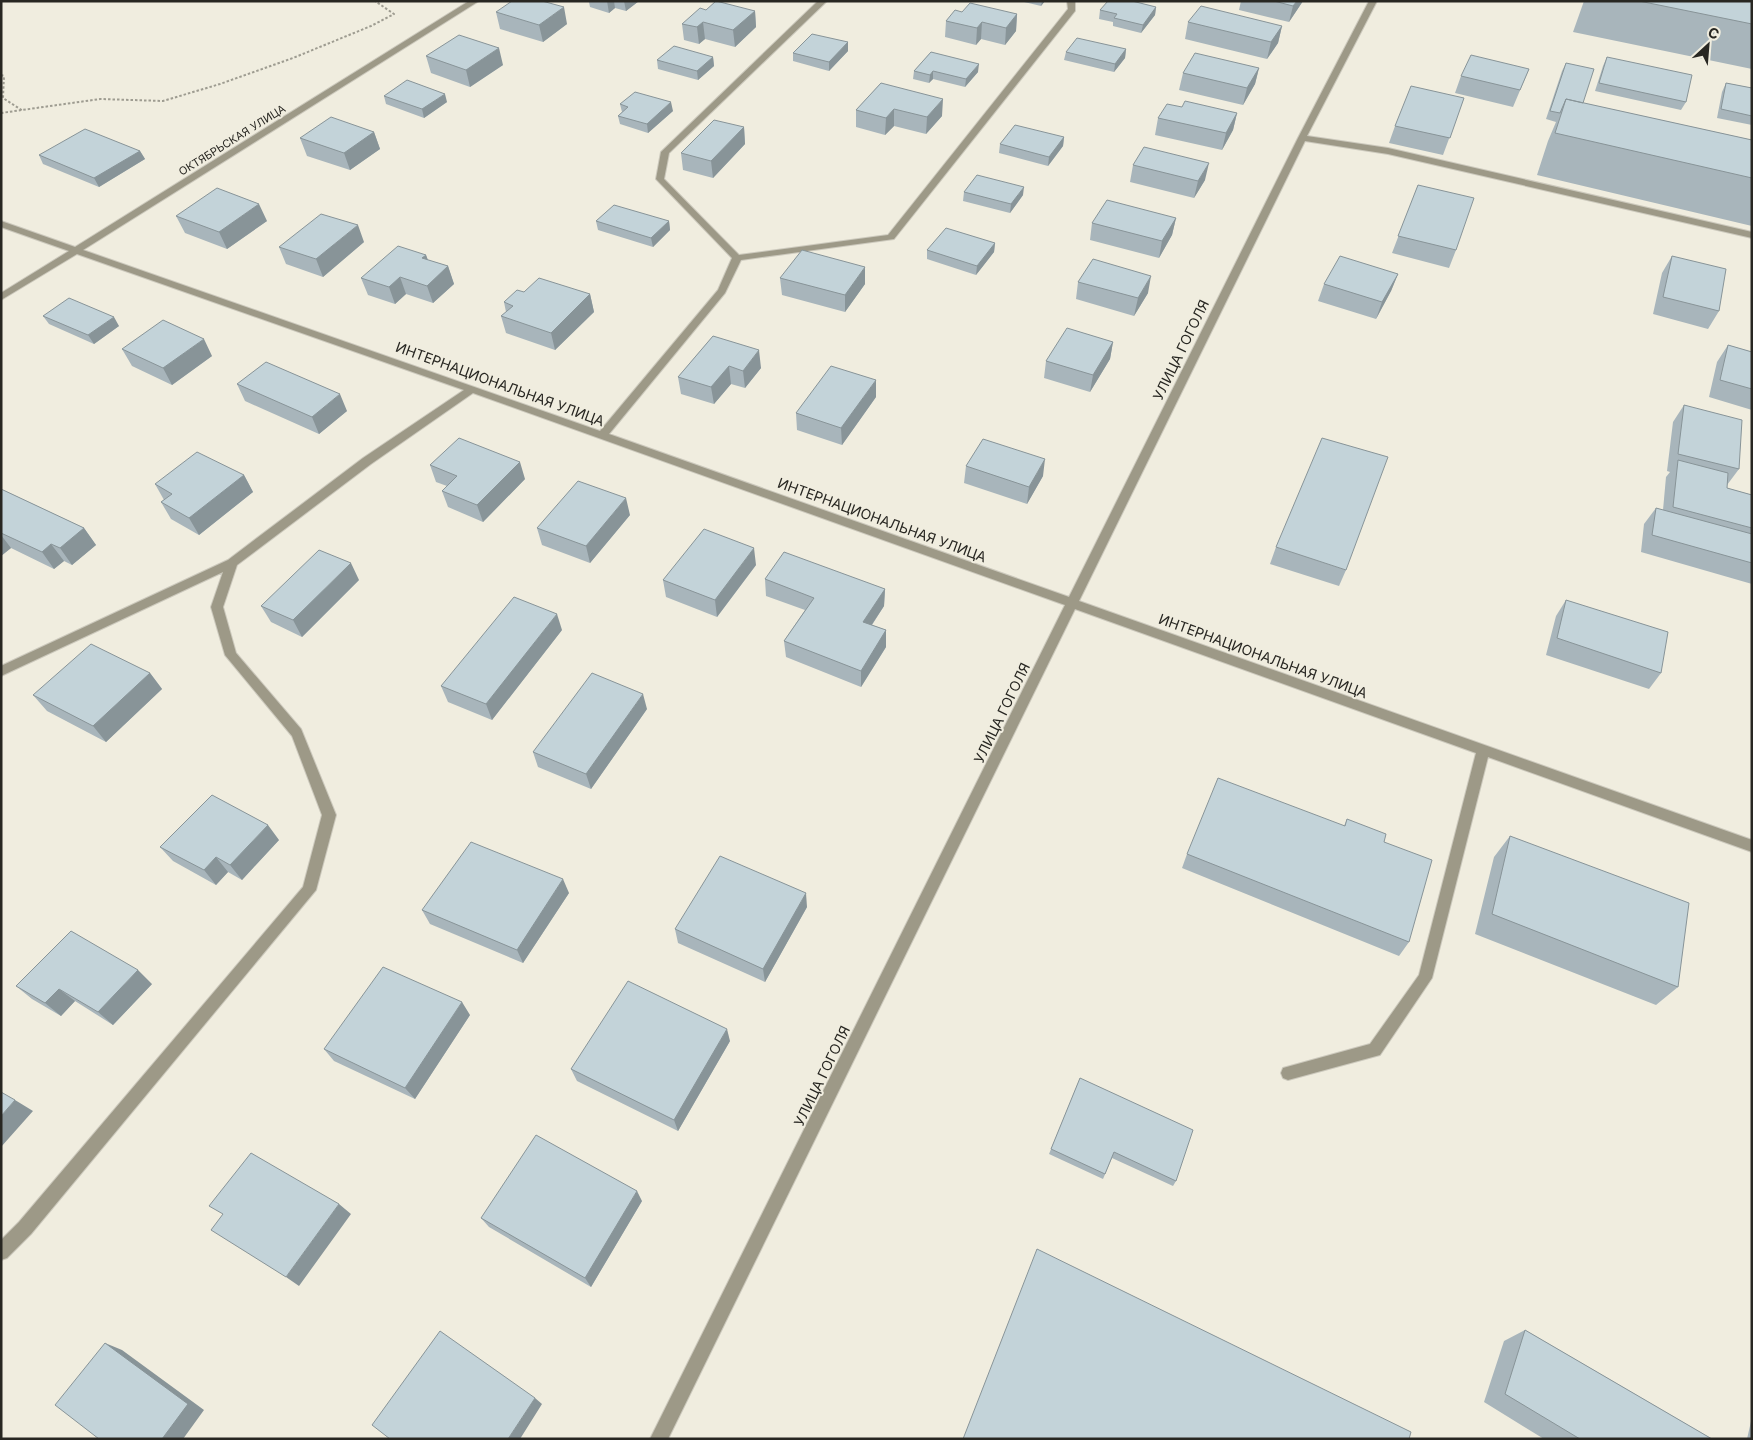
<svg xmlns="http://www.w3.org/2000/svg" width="1753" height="1440" font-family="Inter,sans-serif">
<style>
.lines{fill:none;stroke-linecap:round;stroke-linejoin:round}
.minor-casing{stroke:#ccc9bd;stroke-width:2}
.path{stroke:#9e9c91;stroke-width:2;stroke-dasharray:2.5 2;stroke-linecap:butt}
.minor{fill:#9d9987;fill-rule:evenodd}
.wall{fill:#a8b5bb}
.shaded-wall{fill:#889498}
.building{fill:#c3d3d9;stroke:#889498}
.labels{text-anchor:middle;stroke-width:4;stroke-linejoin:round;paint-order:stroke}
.far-street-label{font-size:11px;fill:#282722;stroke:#f0eddf}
.street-label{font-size:14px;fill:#282722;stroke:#f0eddf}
</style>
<rect width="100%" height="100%" fill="#f0eddf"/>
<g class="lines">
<!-- minor casing -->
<g class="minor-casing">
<path id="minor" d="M469,1H479L83,250L600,431L718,290L732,258L656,179L661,152L818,1H827L669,153L664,179L739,255L888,235L1068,9L1067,1H1075V11L894,239L741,260L725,293L609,434L1069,597L1298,138L1369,1H1377L1307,136L1388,148L1752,232V238L1388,154L1305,141L1079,601L1752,840V852L1488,757L1432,978L1380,1055L1288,1080L1283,1078L1281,1073L1283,1068L1370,1044L1419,975L1476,753L1075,609L668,1439H650L1065,605L473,393L371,464L237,565L223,607L236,653L301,729L336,815L316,890L31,1234L7,1258L1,1260V1240L19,1222L303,887L322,815L292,736L225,655L211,607L223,572L1,676V666L228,560L363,458L464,390L77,254L1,300V293L69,251L1,227V221L75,247Z"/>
</g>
<!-- path -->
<path class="path" d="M1,75L4,76L3,98L23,111
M1,113L100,99L163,101L220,84L293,58L371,26L394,14L375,1"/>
<!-- minor -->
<use href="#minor" class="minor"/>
</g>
<!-- wall -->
<path class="wall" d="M587,1H639L626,11L615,8L609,13L590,7L589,2Z
M1020,1H1045L1041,6Z
M1241,1H1303L1289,22L1239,10Z
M1584,1H1752V69L1573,32Z
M1156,7L1155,15L1141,33L1113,26V22L1099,19L1100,10Z
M706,10L755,11L756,27L735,47L705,39L699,44L684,40L682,24Z
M496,12L567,24L543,42L500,29Z
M962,12L1017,14L1016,31L1005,45L981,39L976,45L945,37L946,21Z
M1188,22L1282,26L1278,43L1267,59L1185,39Z
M1126,49L1125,58L1114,72L1064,60L1066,52Z
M848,51L829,71L793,61V53Z
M931,52L978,72L965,87L933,79L929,83L913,79L914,71Z
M426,56L503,65L470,87L431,73Z
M713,57L714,66L698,80L658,69L657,60Z
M1607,57L1686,102L1681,110L1595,91L1603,66Z
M1566,63L1583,103L1752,140V226L1537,175L1548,141L1556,122L1546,119L1562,71Z
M1259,68L1255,84L1243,105L1179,90L1183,73Z
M1529,69L1513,107L1455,93L1461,76Z
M881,83L942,116L926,134L894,126L885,135L856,127V110Z
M1726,83L1752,88V125L1717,118L1722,92Z
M384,96L447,102L424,118L386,104Z
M1464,98L1443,155L1389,143L1395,126Z
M620,104L673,111L648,133L620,124L618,116L622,112Z
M1182,107L1237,113L1233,130L1222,150L1155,135L1158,118Z
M744,127L745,144L713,178L683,170L681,153Z
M374,132L380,149L350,170L307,156L300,138Z
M1064,137L1063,146L1048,166L999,153L1000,144Z
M140,151L145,159L99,187L43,164L39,155Z
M1133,165L1205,180L1194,198L1130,182Z
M1418,185L1456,250L1449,268L1392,253Z
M964,192L1023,195L1010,213L963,201Z
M176,216L267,221L227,249L185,233Z
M1176,218L1172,235L1159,258L1090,240L1092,223Z
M596,221H669L670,230L653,247L598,230Z
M364,242L323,277L286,264L279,247Z
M995,243L994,252L976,275L927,259V250Z
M426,255L428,260L448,266L454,284L433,303L406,294L395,304L368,295L361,278Z
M1672,256L1719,311L1708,329L1653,314L1662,273Z
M1398,274L1391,291L1376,319L1318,301L1324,284Z
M780,278L865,284L845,312L782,295Z
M1078,282L1148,293L1134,316L1076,299Z
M524,292L590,294L594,312L555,350L506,333L501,316L506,312L504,302Z
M43,316L119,326L94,344L49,324Z
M713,336L761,368L745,388L731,384L714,404L681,394L678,377Z
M1113,342L1110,359L1090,392L1044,378L1046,361Z
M1728,345L1752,352V410L1709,397L1717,362Z
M122,349L212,356L172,385L132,366Z
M237,384L347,411L319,434L245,401Z
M876,397L842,445L797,430L796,413Z
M1684,405L1739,469L1727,485V488L1752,495V584L1641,552L1644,524L1656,508L1663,510L1666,477L1670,472L1667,471L1673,422Z
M430,465L525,479L483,522L448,507L442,491L447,486L436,482Z
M966,466L1043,476L1027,504L964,483Z
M244,475L253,492L199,535L171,519L161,502L164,500L155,484Z
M1,489L84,528L96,545L72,565L64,561L54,569L11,548L1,556Z
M630,515L590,563L542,545L537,528Z
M1276,547L1346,570L1339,586L1270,564Z
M756,565L717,617L666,597L663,580Z
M765,579L885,589L884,606L872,625L886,630V647L861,687L786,657L784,641L805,610L766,596Z
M359,580L302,637L271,622L261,606Z
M1566,600L1661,673L1649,689L1546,655L1556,616Z
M562,630L492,720L448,702L441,686Z
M150,673L162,689L106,742L47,711L33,695Z
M647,709L591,789L538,767L533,752Z
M1347,819L1409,942L1399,956L1182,868L1187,854L1344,826Z
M1510,836L1678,987L1656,1005L1475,934L1494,857Z
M279,840L242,880L228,872L216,885L173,861L160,847Z
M569,893L523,963L430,924L422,910Z
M807,907L765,982L678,943L675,929Z
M152,984L113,1025L75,1001L61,1016L32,999L16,986Z
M470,1015L415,1099L334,1061L324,1049Z
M730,1041L678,1131L577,1081L571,1069Z
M1080,1078L1176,1181L1173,1186L1112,1158L1103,1179L1049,1154Z
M642,1201L591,1287L489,1227L481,1218Z
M1525,1330L1712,1439H1544L1484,1402L1504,1341Z
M1752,1417V1439H1747Z"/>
<!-- shaded-wall -->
<path class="shaded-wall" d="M607,1H614L615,8L609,13Z
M624,1H639L626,11Z
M1042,1H1045L1041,6Z
M1297,1H1303L1289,22L1293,6Z
M564,7L567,24L543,42L539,25Z
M1156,7L1155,15L1141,33L1143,25Z
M755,11L756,27L735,47L733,30Z
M1017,14L1016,31L1005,45L1006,28Z
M703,22L705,39L699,44L697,27Z
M982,22L981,39L976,45L977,28Z
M1282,26L1278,43L1267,59L1271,42Z
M848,42V51L829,71V62Z
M499,48L503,65L470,87L466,70Z
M1126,49L1125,58L1114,72L1115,64Z
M713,57L714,66L698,80L697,71Z
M979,64L978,72L965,87L966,79Z
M1259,68L1255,84L1243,105L1247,88Z
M933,71V79L929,83L930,75Z
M445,94L447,102L424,118L422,109Z
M943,99L942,116L926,134L927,117Z
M671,102L673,111L648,133L647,124Z
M894,109V126L885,135L886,118Z
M1237,113L1233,130L1222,150L1226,133Z
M744,127L745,144L713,178L711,161Z
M374,132L380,149L350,170L344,153Z
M1064,137L1063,146L1048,166L1049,157Z
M140,151L145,159L99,187L94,178Z
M1209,163L1205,180L1194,198L1198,181Z
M1024,187L1023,195L1010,213L1011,204Z
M259,204L267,221L227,249L219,232Z
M1176,218L1172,235L1159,258L1162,241Z
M669,221L670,230L653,247L651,238Z
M358,225L364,242L323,277L316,259Z
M995,243L994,252L976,275L977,266Z
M426,255L432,272L422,258Z
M448,266L454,284L433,303L427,286Z
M865,267V284L845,312V295Z
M1398,274L1391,291L1376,319L1382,302Z
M1151,276L1148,293L1134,316L1138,298Z
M400,277L406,294L395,304L389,287Z
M590,294L594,312L555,350L551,333Z
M114,317L119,326L94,344L88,335Z
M204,339L212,356L172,385L163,368Z
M1113,342L1110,359L1090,392L1093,375Z
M759,350L761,368L745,388L743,371Z
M729,366L731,384L714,404L711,387Z
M876,380V397L842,445L841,428Z
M340,394L347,411L319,434L312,417Z
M1045,459L1043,476L1027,504L1029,487Z
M520,462L525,479L483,522L477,505Z
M244,475L253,492L199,535L189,518Z
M626,498L630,515L590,563L586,546Z
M84,528L96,545L72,565L60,548Z
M1,535L11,548L1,556Z
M51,544L64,561L54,569L42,552Z
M754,548L756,565L717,617L715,600Z
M351,563L359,580L302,637L293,620Z
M885,589L884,606L863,638V622Z
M557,614L562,630L492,720L486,704Z
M886,630V647L861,687V671Z
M150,673L162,689L106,742L93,726Z
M643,694L647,709L591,789L586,774Z
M268,825L279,840L242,880L230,865Z
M216,857L228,872L216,885L204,870Z
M563,879L569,893L523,963L517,950Z
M806,893L807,907L765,982L763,969Z
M138,970L152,984L113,1025L98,1012Z
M59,989L75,1001L61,1016L45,1003Z
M462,1002L470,1015L415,1099L405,1088Z
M727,1029L730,1041L678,1131L674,1120Z
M15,1100L33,1111L1,1147V1116Z
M637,1191L642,1201L591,1287L585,1278Z
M339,1204L351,1214L299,1286L286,1277Z
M105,1343L122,1350L204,1410L183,1439H162Z
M535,1398L542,1404L520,1439H508Z"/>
<!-- building -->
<path class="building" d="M512,1H542L564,7L539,25L496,12Z
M716,1L755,11L733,30L703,22L697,27L682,24L700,8L706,10Z
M1108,1H1132L1156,7L1143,25L1114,18L1117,14L1100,10Z
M1274,1H1297L1293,6Z
M1639,1H1752V24Z
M970,3L1017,14L1006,28L982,22L977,28L946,21L955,10L962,12Z
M1201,6L1282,26L1271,42L1188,22Z
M812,34L848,42L829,62L793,53Z
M459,35L499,48L466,70L426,56Z
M1077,38L1126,49L1115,64L1066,52Z
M674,46L713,57L697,71L657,60Z
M931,52L979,64L966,79L933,71L930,75L914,71Z
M1195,53L1259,68L1247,88L1183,73Z
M1471,55L1529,69L1520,90L1461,76Z
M1607,57L1692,75L1686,102L1599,83Z
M1566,63L1594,69L1583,103L1566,99L1560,113L1550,111Z
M407,80L445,94L422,109L384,96Z
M881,83L943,99L927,117L894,109L886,118L856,110Z
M1726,83L1752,88V116L1721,109Z
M1411,86L1464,98L1450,138L1395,126Z
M635,92L671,102L647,124L618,116L628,107L620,104Z
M1566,99L1752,140V178L1555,133Z
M1185,101L1237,113L1226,133L1158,118L1167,104L1182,107Z
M331,117L374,132L344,153L300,138Z
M714,120L744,127L711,161L681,153Z
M1015,125L1064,137L1049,157L1000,144Z
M85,129L140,151L94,178L39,155Z
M1144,147L1209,163L1198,181L1133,165Z
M977,175L1024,187L1011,204L964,192Z
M1418,185L1474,198L1456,250L1398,236Z
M217,188L259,204L219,232L176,216Z
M1107,200L1176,218L1162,241L1092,223Z
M614,205L669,221L651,238L596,221Z
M321,214L358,225L316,259L279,247Z
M946,228L995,243L977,266L927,250Z
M398,246L426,255L422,258L448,266L427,286L400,277L389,287L361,278Z
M802,250L865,267L845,295L780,278Z
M1340,256L1398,274L1382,302L1324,284Z
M1672,256L1726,269L1719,311L1663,297Z
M1093,259L1151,276L1138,298L1078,282Z
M539,278L590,294L551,333L501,316L513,306L504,302L517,290L524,292Z
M69,298L114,317L88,335L43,316Z
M163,320L204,339L163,368L122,349Z
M1067,328L1113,342L1093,375L1046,361Z
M713,336L759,350L743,371L729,366L711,387L678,377Z
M1728,345L1752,352V389L1720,380Z
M266,362L340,394L312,417L237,384Z
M831,366L876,380L841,428L796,413Z
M1684,405L1742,420L1739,469L1678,454Z
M459,438L520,462L477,505L442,491L457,476L430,465Z
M1322,438L1388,457L1346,570L1276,547Z
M983,439L1045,459L1029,487L966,466Z
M197,452L244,475L189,518L161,502L172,494L155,484Z
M1678,460L1728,473L1727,488L1752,495V528L1673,507Z
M578,481L626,498L586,546L537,528Z
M1,489L84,528L60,548L51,544L42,552L1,533Z
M1656,508L1752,534V563L1652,535Z
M704,529L754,548L715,600L663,580Z
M319,550L351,563L293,620L261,606Z
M784,552L885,589L863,622L886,630L861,671L784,641L814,598L765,579Z
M514,597L557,614L486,704L441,686Z
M1566,600L1668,632L1661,673L1557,638Z
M91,644L150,673L93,726L33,695Z
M592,673L643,694L586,774L533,752Z
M1218,778L1345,826L1347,819L1386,834L1384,842L1432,860L1409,942L1187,854Z
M212,795L268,825L230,865L216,857L204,870L160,847Z
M1510,836L1689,903L1678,987L1492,914Z
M471,842L563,879L517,950L422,910Z
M720,856L806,893L763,969L675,929Z
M71,931L138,970L98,1012L59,989L45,1003L16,986Z
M383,967L462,1002L405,1088L324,1049Z
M628,981L727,1029L674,1120L571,1069Z
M1080,1078L1193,1130L1176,1181L1114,1152L1105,1174L1051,1149Z
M1,1092L15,1100L1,1116Z
M536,1135L637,1191L585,1278L481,1218Z
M251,1153L339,1204L286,1277L211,1230L223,1214L209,1206Z
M1037,1249L1411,1432L1409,1439H963Z
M1525,1330L1712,1439H1580L1505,1394Z
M440,1331L535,1398L508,1439H390L372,1425Z
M105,1343L188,1404L162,1439H99L55,1405Z"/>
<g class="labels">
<!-- far-street labels -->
<g class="far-street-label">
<text transform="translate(232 140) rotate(-32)" y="4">ОКТЯБРЬСКАЯ УЛИЦА</text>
</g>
<!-- street labels -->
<g class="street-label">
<text transform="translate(1181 350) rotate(-64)" y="5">УЛИЦА ГОГОЛЯ</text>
<text transform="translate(500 384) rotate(20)" y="5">ИНТЕРНАЦИОНАЛЬНАЯ УЛИЦА</text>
<text transform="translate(882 520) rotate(20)" y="5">ИНТЕРНАЦИОНАЛЬНАЯ УЛИЦА</text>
<text transform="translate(1263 656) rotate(20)" y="5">ИНТЕРНАЦИОНАЛЬНАЯ УЛИЦА</text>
<text transform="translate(1002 713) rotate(-64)" y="5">УЛИЦА ГОГОЛЯ</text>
<text transform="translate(822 1076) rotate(-64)" y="5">УЛИЦА ГОГОЛЯ</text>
</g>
</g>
<!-- border -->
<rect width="1753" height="1440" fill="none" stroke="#282722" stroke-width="5"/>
<!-- north arrow -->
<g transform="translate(1708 45) rotate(26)" stroke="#f0eddf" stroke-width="4" paint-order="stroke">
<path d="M0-4L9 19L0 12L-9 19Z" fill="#282722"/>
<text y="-8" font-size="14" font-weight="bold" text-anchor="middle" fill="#282722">С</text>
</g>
</svg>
